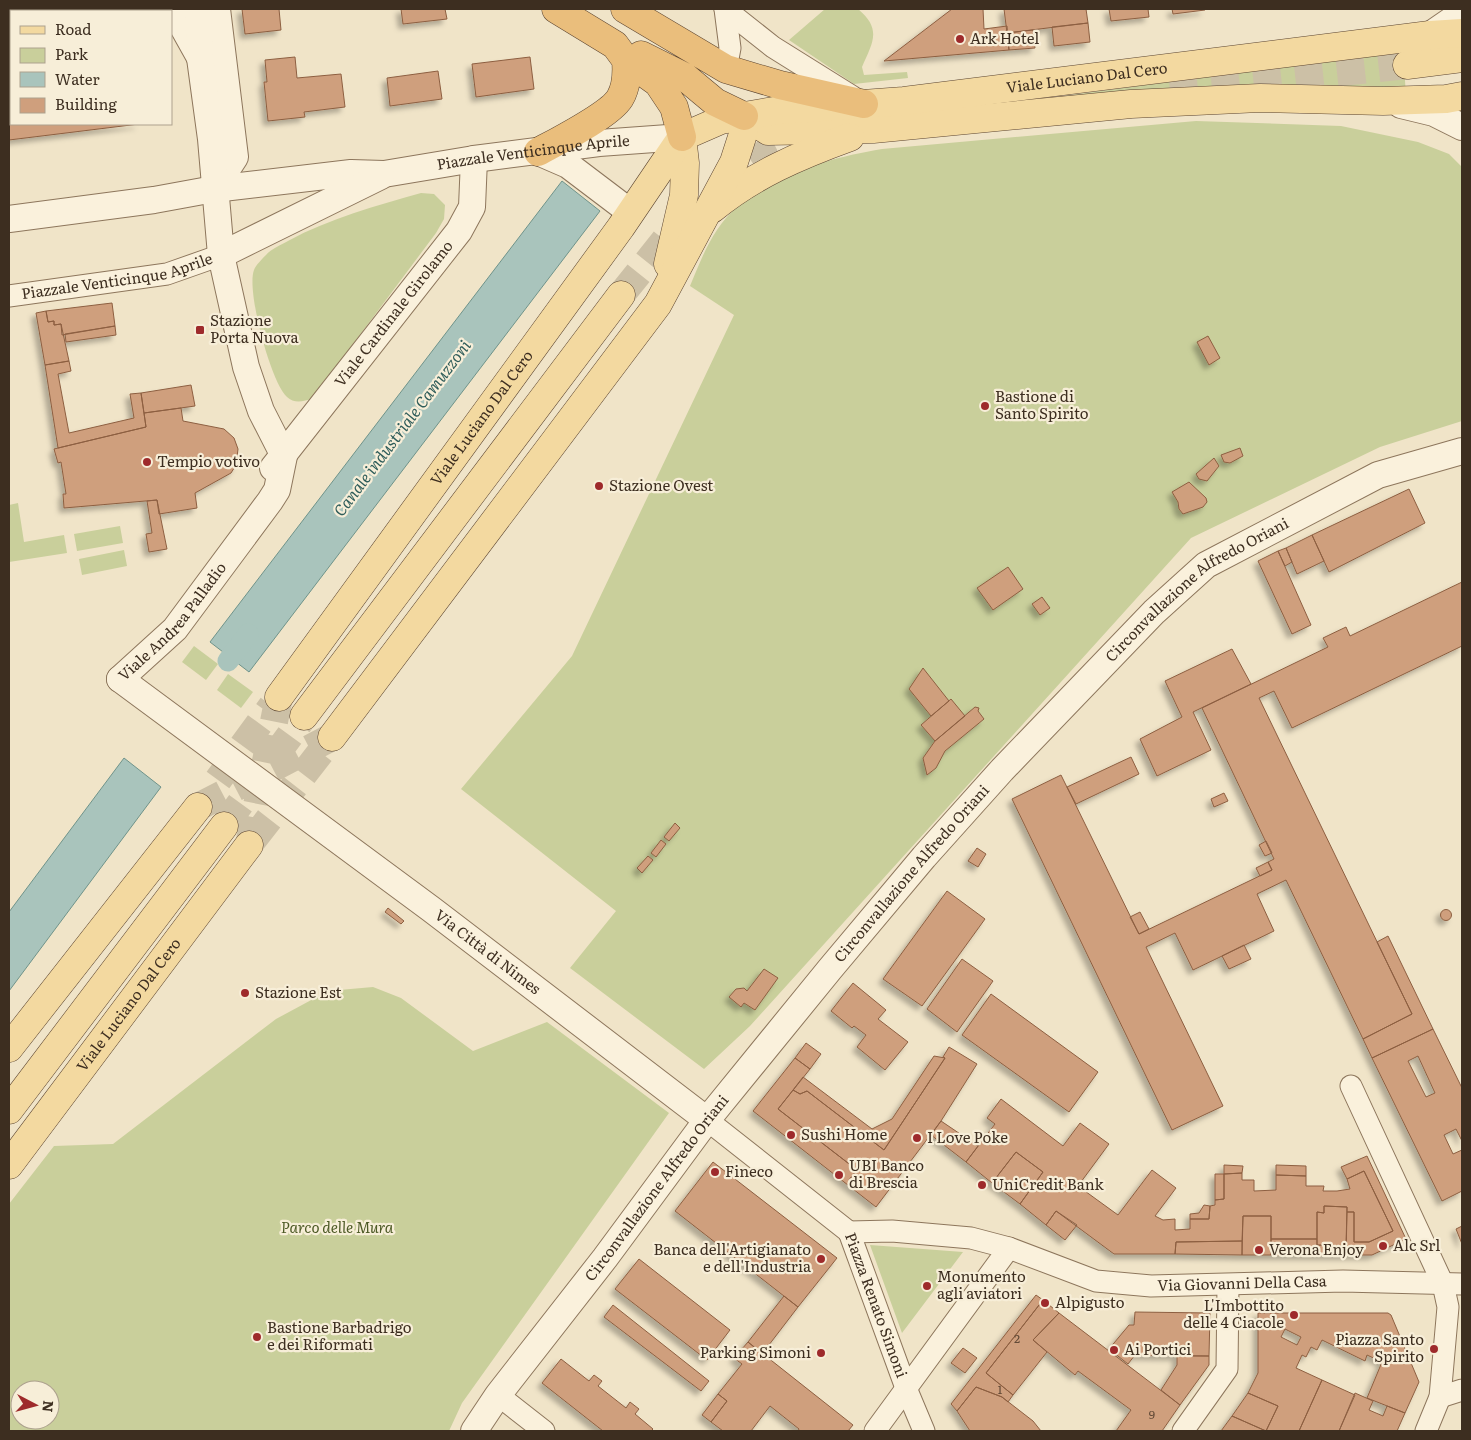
<svg xmlns="http://www.w3.org/2000/svg" width="1471" height="1440" font-family="Literata,serif">
<style>
.green{fill:#c9cf9b;fill-rule:evenodd}
.water{fill:#a9c4bc;stroke:#6f938a}
.lines{fill:none;stroke-linecap:round;stroke-linejoin:round}
.canal{stroke:#a9c4bc;stroke-width:21}
.building{fill:#cf9f7d;stroke:#8d5f41;fill-rule:evenodd;filter:url(#shadow)}
.primary-tunnel{stroke:#ccc0a6;stroke-width:28;stroke-dasharray:28 14;stroke-linecap:butt}
.minor-casing{stroke:#8d765c;stroke-width:23}
.tertiary-casing{stroke:#8d765c;stroke-width:28}
.primary-casing{stroke:#5b4430;stroke-width:29}
.trunk-casing{stroke:#5b4430;stroke-width:29}
.minor{stroke:#faf1dc;stroke-width:21}
.tertiary{stroke:#faf1dc;stroke-width:26}
.primary{stroke:#f3d9a0;stroke-width:28}
.trunk{stroke:#eabe7c;stroke-width:28}
.poi-dot{fill:#9e2a2b;stroke:#f7eed8;stroke-width:2}
.labels{text-anchor:middle;stroke-width:4.5;stroke-linejoin:round;paint-order:stroke}
.number-label{font-size:12px;fill:#624a37}
.poi-label{font-size:15px;fill:#3d2e20;stroke:#f7eed8;text-anchor:start}
.street-label{font-size:15px;fill:#3d2e20;stroke:#f7eed8}
.park-label{font-size:15px;font-style:italic;fill:#4d5a26;stroke:#f7eed8}
.water-label{font-size:16px;font-style:italic;fill:#2f5d5a;stroke:#f7eed8}
</style>
<defs>
<filter id="shadow"><feDropShadow dx="-4.5" dy="4.5" stdDeviation="2.5" flood-color="#0004"/></filter>
</defs>
<rect width="100%" height="100%" fill="#f0e4c8"/>
<!-- green -->
<path class="green" d="M825,9H858C882,29 873,42 862,67L864,75L907,72L908,78L854,84L789,40Z
M1403,50L1406,96L1013,103Z
M1196,121L1341,126L1418,142L1449,154L1462,167V421L1380,447L1191,538L750,1026L704,1069L570,968L616,911L461,789L572,656L734,315L690,286C698,267 706,246 717,230C751,178 824,159 882,149Z
M421,193L434,194L445,205L444,219L436,233L312,399C304,401 294,404 287,397C271,383 246,290 254,270C256,265 262,259 266,255C271,249 281,245 288,241C330,218 376,206 421,193Z
M18,503L24,542L64,535L67,553L9,562V505Z
M120,526L123,543L77,551L74,534Z
M124,550L127,566L82,575L79,559Z
M194,646L218,664L206,680L182,662Z
M228,674L253,692L241,708L217,690Z
M373,987L401,998L473,1051L547,1022L669,1113L462,1403L449,1431H9V1204L54,1146L113,1144L276,1019L328,991ZM20,1390H50V1420H20Z
M870,1245L963,1252L902,1333Z"/>
<!-- water -->
<path class="water" d="M562,181L600,211L249,672L210,642Z
M124,758L161,787L9,991V912Z"/>
<g class="lines">
<!-- canal -->
<path class="canal" d="M228,661L248,634"/>
</g>
<!-- building -->
<path class="building" d="M242,9H279L281,30L245,34Z
M401,9H445L447,19L403,24Z
M952,9H983L984,29L1007,26L1009,50L884,61Z
M1004,9H1086L1088,23L1007,33Z
M1109,9H1148L1149,17L1111,21Z
M1172,9H1205V10L1173,14Z
M1088,23L1090,42L1054,46L1052,27Z
M1033,30L1035,48L1009,50L1007,33Z
M295,57L297,78L341,74L345,107L304,112L305,117L268,121L264,82H267L265,60Z
M530,57L534,89L476,97L472,64Z
M438,71L442,99L390,106L387,78Z
M11,104V124H139L9,140V105Z
M112,303L115,326L62,335L61,324L54,325V321L48,322L46,311Z
M46,311L48,322L54,321V325L61,324L69,361L45,365L36,313Z
M115,326L116,335L66,342L65,334Z
M1208,336L1220,358L1209,365L1197,342Z
M69,361L71,371L58,374L69,433L134,418L130,394L141,393L146,427L58,448L45,365Z
M191,385L195,406L144,413L141,393Z
M181,408L183,421L224,429L234,438L238,449L236,465L231,473L195,493L197,508L159,514L157,500L64,508L63,494H66L61,462L58,463L54,449L146,427L144,413Z
M1240,448L1243,456L1241,457L1230,463L1224,462L1221,455Z
M1214,458L1219,466L1207,481L1199,479L1196,474Z
M1189,482L1206,498L1207,502L1203,507L1183,514L1179,509L1178,502L1172,492Z
M1409,489L1425,523L1329,572L1312,535Z
M157,500L167,549L149,552L146,534L152,533L147,501Z
M1312,535L1324,561L1297,574L1286,548Z
M1286,548L1292,562L1285,566L1278,551Z
M1278,551L1311,625L1292,634L1258,561Z
M1008,567L1023,589L993,610L977,588Z
M1462,582V646L1292,728L1274,691L1259,698L1412,1014L1363,1039L1286,880L1257,894L1274,931L1193,970L1175,933L1146,947L1223,1106L1172,1130L1012,799L1061,775L1139,934L1272,870L1268,862L1274,859L1202,708L1328,647L1323,638L1346,627L1350,636Z
M1042,597L1050,608L1040,615L1032,604Z
M1232,649L1251,684L1193,712L1211,750L1157,776L1140,739L1182,717L1165,681Z
M923,668L949,701L931,716L909,689Z
M951,699L965,716L935,741L921,725Z
M975,707L979,708L978,711L984,719L945,751L936,768L927,775L923,758L935,741Z
M1131,757L1139,774L1076,804L1067,787Z
M1224,793L1228,801L1214,807L1211,799Z
M675,823L680,828L669,841L664,837Z
M661,840L666,844L656,857L651,853Z
M1266,841L1272,853L1265,856L1259,845Z
M977,848L986,854L978,867L968,861Z
M648,856L653,860L642,873L637,868Z
M1268,862L1272,870L1260,876L1256,868Z
M947,891L985,919L922,1006L883,979Z
M388,908L404,921L401,924L385,912Z
M1440.5 915a5.5 5.5 0 1 1 11 0a5.5 5.5 0 1 1-11 0Z
M1140,912L1149,929L1139,934L1130,917Z
M1388,936L1433,1029L1372,1058L1363,1039L1412,1014L1377,942Z
M1244,945L1251,959L1229,969L1222,956Z
M962,959L993,981L957,1032L927,1009Z
M764,969L778,978L755,1010L744,1003L741,1007L729,997L736,989L744,988L747,991Z
M853,983L886,1010L878,1019L908,1042L885,1070L857,1047L866,1035L854,1026L852,1028L831,1011Z
M991,994L1098,1072L1069,1112L962,1035Z
M1433,1029L1462,1088V1141L1456,1129L1444,1135L1453,1154L1462,1150V1191L1442,1201L1372,1058ZM1418,1056L1435,1093L1426,1097L1408,1061Z
M806,1043L821,1054L810,1069L795,1058Z
M949,1047L977,1064L941,1121L876,1207L853,1189L855,1186L849,1180L857,1170L778,1109L793,1090L800,1094L807,1091L884,1150L945,1058L943,1057Z
M934,1056L945,1058L884,1150L807,1091L800,1094L793,1090L803,1077L872,1129L892,1119Z
M795,1058L810,1069L778,1109L857,1170L849,1180L855,1186L853,1189L753,1111Z
M1001,1099L1063,1146L1080,1123L1109,1144L1078,1186L1118,1215L1152,1170L1176,1188L1155,1216L1163,1220L1175,1219V1230L1190,1229V1219H1209L1210,1206L1215,1205V1200L1224,1199V1174L1242,1173V1180H1254V1191L1276,1190V1175L1306,1176V1186H1324L1323,1191H1337L1350,1189L1347,1179L1364,1171L1393,1231L1369,1242H1354V1212H1347V1207L1324,1206V1213L1317,1212V1239H1271V1216H1243L1242,1241L1176,1242L1175,1254H1114L1056,1211L1046,1225L1020,1204L1043,1172L1016,1152L992,1183L966,1162L995,1124L987,1118Z
M941,1121L978,1146L966,1162L931,1135Z
M1016,1152L1043,1172L1020,1204L992,1183Z
M1367,1156L1406,1239L1372,1255H1346L1347,1212H1354V1242H1369L1393,1231L1364,1171L1347,1179L1341,1167Z
M713,1162L837,1258L798,1307L675,1211Z
M1224,1165L1243,1166L1242,1173L1224,1174Z
M1276,1165L1306,1166V1176L1276,1175Z
M1215,1174H1224V1199L1215,1200Z
M1204,1205L1210,1206L1209,1219H1190V1214L1199,1213Z
M1324,1206L1347,1207L1346,1246L1317,1245V1212L1324,1213Z
M1056,1211L1077,1225L1065,1240L1046,1225Z
M1243,1216H1271V1255H1242Z
M1462,1226V1244L1456,1229Z
M1271,1239H1317V1255H1271Z
M1242,1241V1255L1175,1254L1176,1242Z
M1317,1245L1346,1246V1255H1317Z
M639,1259L730,1330L707,1360L615,1289Z
M1036,1295L1043,1300L986,1373L1013,1395L1008,1402L1002,1397L976,1387L957,1411L951,1404Z
M784,1296L798,1307L762,1354L748,1342Z
M1043,1300L1059,1313L1033,1340L1047,1352L1013,1395L986,1373Z
M613,1305L709,1381L701,1391L604,1317Z
M1135,1312L1210,1313L1209,1356L1135,1355L1128,1364L1109,1349L1129,1325H1134Z
M1059,1313L1180,1405L1162,1431H1116L1131,1410L1078,1371L1075,1375L1033,1340Z
M1258,1313H1388L1391,1315L1419,1382L1405,1413L1367,1398L1382,1362L1367,1355L1365,1361L1322,1340L1317,1350L1311,1347L1306,1357L1302,1355L1296,1368L1322,1380L1299,1431H1266L1278,1406L1248,1393L1258,1373ZM1285,1329L1301,1337L1297,1345L1281,1337Z
M748,1342L853,1425L848,1431H798L799,1429L770,1406L751,1431H723L711,1422L727,1401L718,1394L742,1364L734,1358Z
M963,1348L977,1358L965,1373L951,1363Z
M1177,1356H1209V1365L1180,1405L1161,1390L1177,1365Z
M561,1359L589,1381L594,1375L602,1381L598,1386L626,1408L630,1402L639,1409L635,1414L653,1429L651,1431H603L542,1383Z
M1322,1380L1355,1395L1339,1431H1299Z
M976,1387L1002,1397L1033,1421L1041,1431H970L957,1411Z
M1248,1393L1278,1406L1266,1431L1232,1416Z
M1355,1393L1373,1401L1369,1410L1383,1416L1387,1406L1405,1413L1397,1431H1339Z
M718,1394L727,1401L711,1422L702,1415Z
M1232,1416L1266,1431H1221Z"/>
<g class="lines">
<!-- primary-tunnel -->
<path class="primary-tunnel" d="M1170,91L1407,65
M719,188C747,162 779,142 817,132
M621,295L669,235L682,223
M218,780L272,706
M198,807L332,737
M224,826L304,716
M252,841L327,744
M249,845L279,697"/>
<!-- minor casing -->
<g class="minor-casing">
<g id="minor">
<path d="M725,9L773,47L853,97"/>
<path d="M725,9L730,48L726,69"/>
<path id="s1" d="M9,296L167,274L221,255"/>
<path d="M1351,1086L1443,1284L1448,1307L1440,1397L1426,1431"/>
<path d="M707,1120L849,1232"/>
<path id="s2" d="M849,1232L892,1231L971,1238L1009,1248L1096,1281L1151,1286L1343,1281L1462,1284"/>
<path id="s3" d="M849,1232L906,1388L924,1431"/>
<path d="M498,1395L544,1431"/>
<path d="M1440,1397L1462,1390"/>
<path d="M875,1431L1009,1248"/>
<path d="M1183,1431L1227,1369L1228,1285"/>
</g>
</g>
<!-- tertiary casing -->
<g class="tertiary-casing">
<g id="tertiary">
<path d="M178,9L180,22L199,56"/>
<path d="M1430,35L1462,13"/>
<path d="M1401,105L1434,113L1462,127"/>
<path d="M538,152L568,165L630,212"/>
<path d="M214,189L235,157L217,9"/>
<path id="s4" d="M9,219L154,200L214,189L351,173L384,174L474,159L599,143L682,137"/>
<path d="M221,255L381,176"/>
<path id="s5" d="M273,468L459,231L472,207L474,159"/>
<path id="s6" d="M120,679L175,629L270,501L277,490L284,456L261,411L246,367L221,255L211,139L200,58L198,9"/>
<path id="s7" d="M120,679L431,909L707,1120"/>
<path id="s8" d="M474,1431L498,1395L605,1258L707,1120L830,969L924,857L1002,770L1154,612L1206,565L1378,475L1462,451"/>
</g>
</g>
<!-- primary casing -->
<g class="primary-casing">
<g id="primary">
<path d="M1407,65L1462,58"/>
<path d="M744,116L768,131L873,129L1131,104L1260,98L1383,101L1446,99L1462,96"/>
<path d="M712,209C753,175 800,155 850,137"/>
<path d="M668,264L684,195L685,163L682,137"/>
<path id="s9" d="M279,697L621,227L682,137L721,120L780,110L904,101L1430,35L1462,33"/>
<path d="M304,716L621,295"/>
<path d="M332,737L658,304L734,162L743,134L744,116"/>
<path d="M9,1048L198,807"/>
<path d="M9,1110L224,826"/>
<path id="s10" d="M9,1165L249,845"/>
</g>
</g>
<!-- trunk casing -->
<g class="trunk-casing">
<path id="trunk" d="M556,9L615,45L626,60L658,83L674,107L682,137
M625,9L726,69L780,85L864,104
M641,55L685,77L715,102L744,116
M538,152C556,142 610,115 620,98C627,86 627,73 626,60"/>
</g>
<!-- minor -->
<use href="#minor" class="minor"/>
<!-- tertiary -->
<use href="#tertiary" class="tertiary"/>
<!-- primary -->
<use href="#primary" class="primary"/>
<!-- trunk -->
<use href="#trunk" class="trunk"/>
</g>
<!-- markers -->
<g class="poi-dot">
<circle cx="960" cy="39" r="5"/>
<rect x="195" y="325" width="10" height="10" rx="2.5"/>
<circle cx="985" cy="406" r="5"/>
<circle cx="147" cy="462" r="5"/>
<circle cx="599" cy="486" r="5"/>
<circle cx="245" cy="993" r="5"/>
<circle cx="791" cy="1135" r="5"/>
<circle cx="917" cy="1138" r="5"/>
<circle cx="715" cy="1172" r="5"/>
<circle cx="839" cy="1175" r="5"/>
<circle cx="982" cy="1185" r="5"/>
<circle cx="1383" cy="1246" r="5"/>
<circle cx="1259" cy="1250" r="5"/>
<circle cx="821" cy="1259" r="5"/>
<circle cx="927" cy="1286" r="5"/>
<circle cx="1045" cy="1303" r="5"/>
<circle cx="1294" cy="1315" r="5"/>
<circle cx="257" cy="1337" r="5"/>
<circle cx="1434" cy="1349" r="5"/>
<circle cx="1114" cy="1350" r="5"/>
<circle cx="821" cy="1353" r="5"/>
</g>
<g class="labels">
<!-- number labels -->
<g class="number-label">
<text x="1017" y="1343">2</text>
<text x="1000" y="1394">1</text>
<text x="1152" y="1419">9</text>
</g>
<!-- poi labels -->
<g class="poi-label">
<text x="970" y="44">Ark Hotel</text>
<text x="210" y="326">Stazione<tspan x="210" dy="17">Porta Nuova</tspan></text>
<text x="995" y="402">Bastione di<tspan x="995" dy="17">Santo Spirito</tspan></text>
<text x="157" y="467">Tempio votivo</text>
<text x="609" y="491">Stazione Ovest</text>
<text x="255" y="998">Stazione Est</text>
<text x="801" y="1140">Sushi Home</text>
<text x="927" y="1143">I Love Poke</text>
<text x="849" y="1171">UBI Banco<tspan x="849" dy="17">di Brescia</tspan></text>
<text x="725" y="1177">Fineco</text>
<text x="992" y="1190">UniCredit Bank</text>
<text x="1393" y="1251">Alc Srl</text>
<text x="811" y="1255" text-anchor="end">Banca dell'Artigianato<tspan x="811" dy="17">e dell'Industria</tspan></text>
<text x="1269" y="1255">Verona Enjoy</text>
<text x="937" y="1282">Monumento<tspan x="937" dy="17">agli aviatori</tspan></text>
<text x="1055" y="1308">Alpigusto</text>
<text x="1284" y="1311" text-anchor="end">L'Imbottito<tspan x="1284" dy="17">delle 4 Ciacole</tspan></text>
<text x="267" y="1333">Bastione Barbadrigo<tspan x="267" dy="17">e dei Riformati</tspan></text>
<text x="1424" y="1345" text-anchor="end">Piazza Santo<tspan x="1424" dy="17">Spirito</tspan></text>
<text x="1124" y="1355">Ai Portici</text>
<text x="811" y="1358" text-anchor="end">Parking Simoni</text>
</g>
<!-- street labels -->
<g class="street-label">
<text dy="5" stroke="none"><textPath href="#s9" startOffset="1101">Viale Luciano Dal Cero</textPath></text>
<text dy="5" stroke="none"><textPath href="#s4" startOffset="529">Piazzale Venticinque Aprile</textPath></text>
<text dy="5" stroke="none"><textPath href="#s1" startOffset="110">Piazzale Venticinque Aprile</textPath></text>
<text dy="5" stroke="none"><textPath href="#s5" startOffset="196">Viale Cardinale Girolamo</textPath></text>
<text dy="5" stroke="none"><textPath href="#s9" startOffset="345">Viale Luciano Dal Cero</textPath></text>
<text dy="5" stroke="none"><textPath href="#s8" startOffset="1114">Circonvallazione Alfredo Oriani</textPath></text>
<text dy="5" stroke="none"><textPath href="#s6" startOffset="78">Viale Andrea Palladio</textPath></text>
<text dy="5" stroke="none"><textPath href="#s8" startOffset="709">Circonvallazione Alfredo Oriani</textPath></text>
<text dy="5" stroke="none"><textPath href="#s7" startOffset="458">Via Città di Nimes</textPath></text>
<text dy="5" stroke="none"><textPath href="#s10" startOffset="200">Viale Luciano Dal Cero</textPath></text>
<text dy="5" stroke="none"><textPath href="#s8" startOffset="304">Circonvallazione Alfredo Oriani</textPath></text>
<text dy="5" stroke="none"><textPath href="#s2" startOffset="401">Via Giovanni Della Casa</textPath></text>
<text dy="5" stroke="none"><textPath href="#s3" startOffset="78">Piazza Renato Simoni</textPath></text>
</g>
<!-- park labels -->
<g class="park-label">
<text x="337" y="1233">Parco delle Mura</text>
</g>
<!-- water labels -->
<g class="water-label">
<text transform="translate(402 428) rotate(-53)" y="6">Canale industriale Camuzzoni</text>
</g>
</g>
<!-- border -->
<rect width="1471" height="1440" fill="none" stroke="#3d2e20" stroke-width="20"/>
<!-- legend -->
<rect x="10" y="10" width="162" height="115" fill="#f7eed8" stroke="#ada18e"/>
<rect x="20" y="26" width="25" height="8" fill="#f3d9a0" stroke="#ada18e"/>
<text x="55" y="35" font-size="15" fill="#3d2e20">Road</text>
<rect x="20" y="48" width="25" height="15" fill="#c9cf9b" stroke="#ada18e"/>
<text x="55" y="60" font-size="15" fill="#3d2e20">Park</text>
<rect x="20" y="72" width="25" height="15" fill="#a9c4bc" stroke="#ada18e"/>
<text x="55" y="85" font-size="15" fill="#3d2e20">Water</text>
<rect x="20" y="98" width="25" height="15" fill="#cf9f7d" stroke="#ada18e"/>
<text x="55" y="110" font-size="15" fill="#3d2e20">Building</text>
<!-- north arrow -->
<g transform="translate(35 1405) rotate(96)"><circle r="24" fill="#f7eed8" stroke="#ada18e"/>
<path d="M0-4L9 19L0 12L-9 19Z" fill="#9e2a2b"/>
<text y="-8" font-size="14" font-weight="bold" text-anchor="middle" fill="#3d2e20">N</text>
</g>
</svg>
